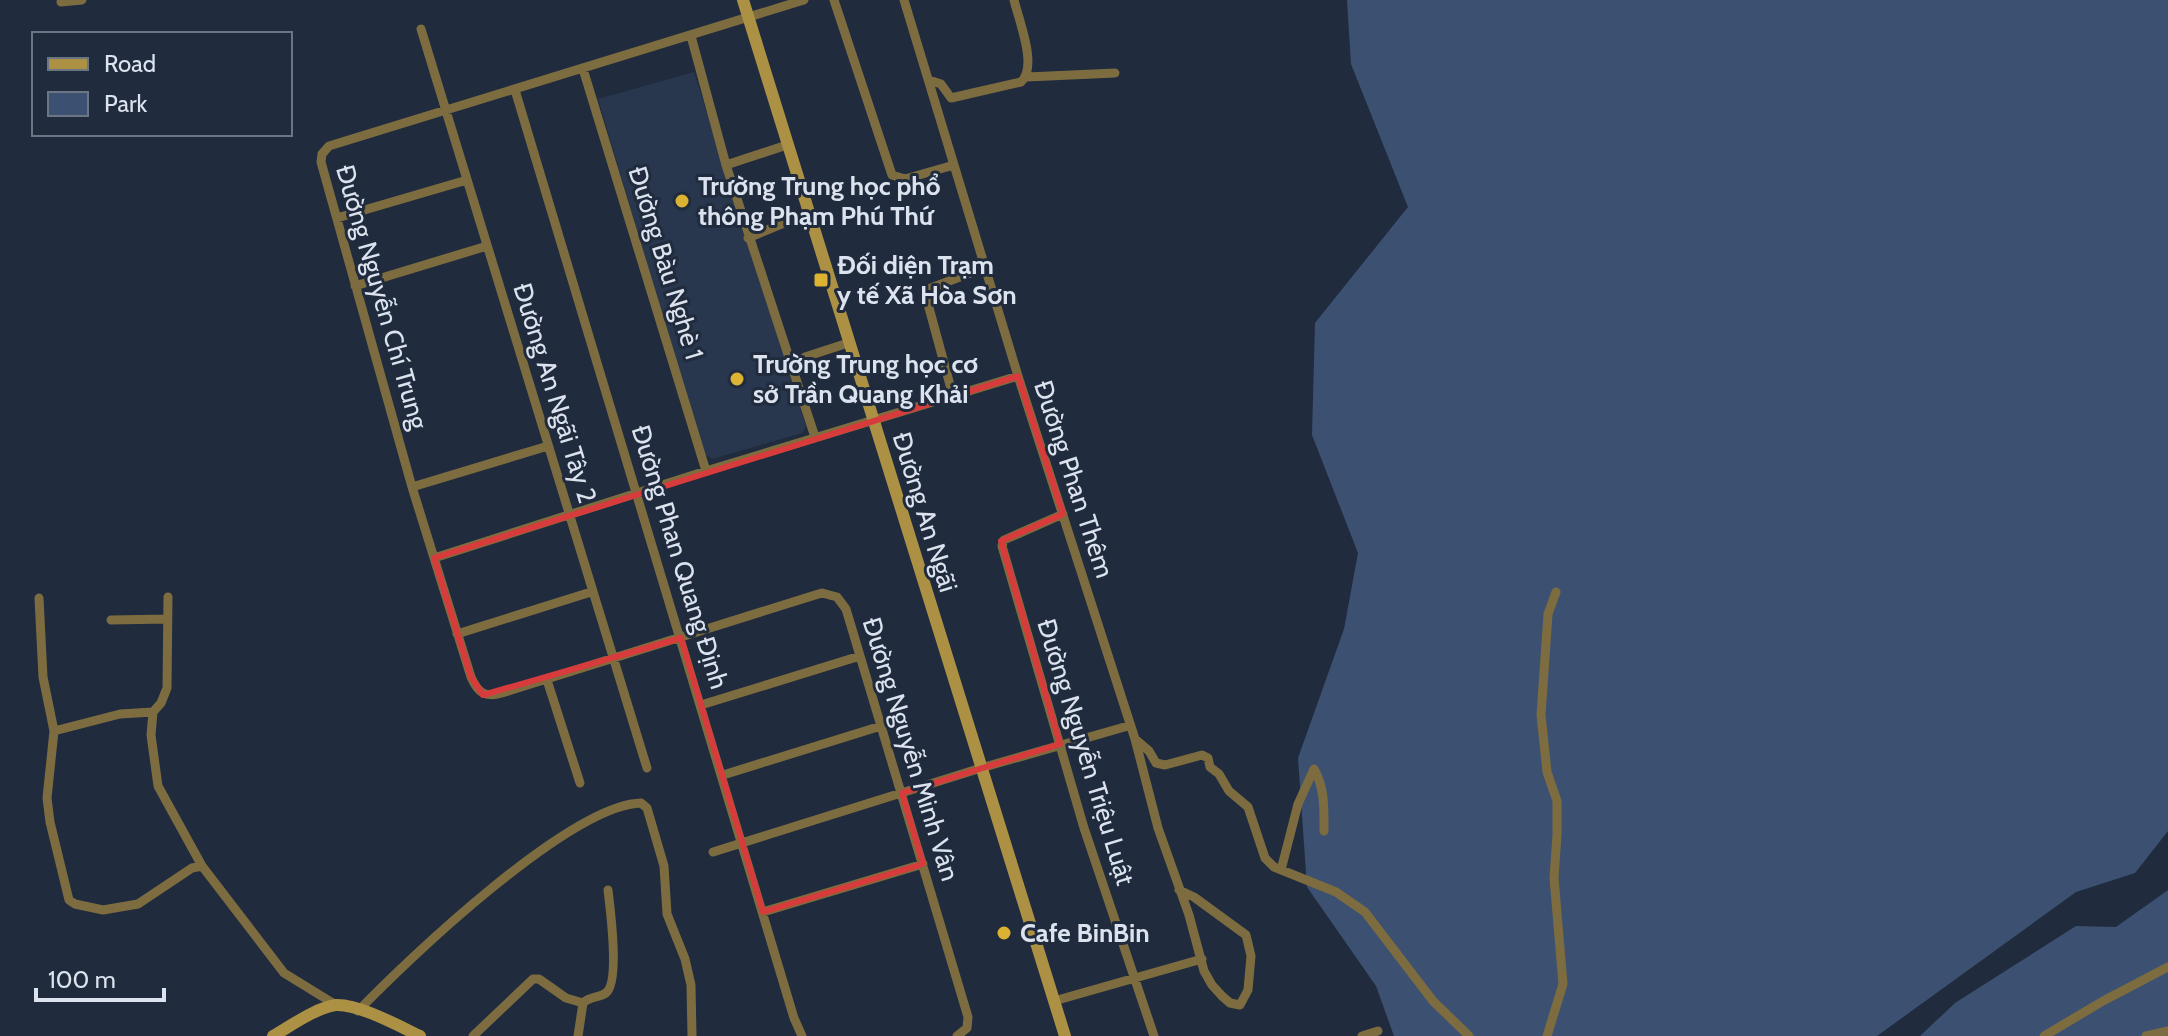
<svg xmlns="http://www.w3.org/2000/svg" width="2168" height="1036" font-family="Cabin,sans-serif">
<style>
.built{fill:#28374e}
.green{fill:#3c5171}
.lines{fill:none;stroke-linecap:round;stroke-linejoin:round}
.street{stroke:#7d6c3f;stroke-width:9}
.secondary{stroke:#ac9044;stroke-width:12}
.marked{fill:none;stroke:#d73b3c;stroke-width:6;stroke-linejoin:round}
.poi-dot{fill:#dcb233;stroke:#202b3d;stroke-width:3}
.labels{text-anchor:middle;stroke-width:6;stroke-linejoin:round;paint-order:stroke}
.poi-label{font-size:26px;font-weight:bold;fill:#dce3ef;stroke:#202b3d;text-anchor:start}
.street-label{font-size:26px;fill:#dce3ef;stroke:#202b3d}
</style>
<rect width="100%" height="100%" fill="#202b3d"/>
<!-- built -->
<path class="built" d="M694,72L806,426L802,433L712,459L704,454L598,99Z"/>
<!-- green -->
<path class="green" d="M1347,0H2168V831L2135,873L2076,892L1877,1036H1394L1376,986L1307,887L1298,758L1344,629L1358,553L1312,435L1315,323L1408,207L1351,64Z
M2168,890V1036H1920L1955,1003L2076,926L2116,927Z"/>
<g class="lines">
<!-- street -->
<path class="street" d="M804,0L329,146L322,154L321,162L412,487L471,677C478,693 485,698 502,693L812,596L822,593L837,597L846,609L968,1017L967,1028L957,1036
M834,0L892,175L905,179L954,165
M904,0L1018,376L1135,739L1158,828L1189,915L1204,971L1212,985L1222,996L1230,1003L1240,1005L1248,990L1251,956L1246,935L1194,897L1179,890
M61,2L82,0
M421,29L647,768
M691,36L726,165
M583,69L706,471
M1027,77L1115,73
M929,80L941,84L951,98L1021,82C1038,67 1019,21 1014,0
M515,90L794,1018L802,1036
M787,145L726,165L815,437
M337,218L467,180
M748,238L808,213
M355,286L487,246
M794,367L805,357L848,343
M953,396L925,293L931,288L986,267
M412,487L548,446
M1063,514L1004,540L1002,546L1084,828L1154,1036
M434,558L706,471L1018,376
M168,597L167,688L161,703L153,712L151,735L158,786L202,866L284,973L336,1005
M39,598L43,677L54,731
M111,620L167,619
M457,634L591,592
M547,680L580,783
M701,705L860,656
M153,712L120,714L54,731L47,798L50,822L69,900L75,904L103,910L138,904L192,868L202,866
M1135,739L1149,751L1156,763L1165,765L1202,755L1208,758L1210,767L1219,774L1229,791L1248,807L1265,858L1274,867L1336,892L1365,912L1433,1001L1469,1036
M723,775L881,726
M713,852L981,768L1128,726
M1281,870L1298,804L1314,769C1325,788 1324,809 1324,831
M763,912L923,864
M1054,1001L1202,959
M358,1011C409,958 570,805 641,803L647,808L664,866L667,914L685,959L691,985L692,1036
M473,1036L533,979H539L566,998L583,1003
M578,1036L583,1003C590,996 599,998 606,993C620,982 610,907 608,890
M1362,1036L1378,1031
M1547,1036L1563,984L1554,878L1557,835V801L1547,772L1541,715L1548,614L1556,592
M2044,1036L2103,1001L2168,967
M2146,1036L2168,1031"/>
<!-- secondary -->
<path class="secondary" d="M743,0L1065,1036
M273,1036C289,1027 317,1007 336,1005C359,1004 399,1026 420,1036"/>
</g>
<!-- marked area -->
<path class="marked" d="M1018,376L1063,514L1001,541L1060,744L902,793L923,864L763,912L681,638L483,695L471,677L434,558Z"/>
<!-- markers -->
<g class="poi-dot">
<circle cx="682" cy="201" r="8"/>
<rect x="813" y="272" width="16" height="16" rx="4"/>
<circle cx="737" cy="379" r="8"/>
<circle cx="1004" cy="933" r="8"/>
</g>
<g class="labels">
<!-- poi labels -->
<g class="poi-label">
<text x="698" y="195">Trường Trung học phổ<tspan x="698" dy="30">thông Phạm Phú Thứ</tspan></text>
<text x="837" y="274">Đối diện Trạm<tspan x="837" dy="30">y tế Xã Hòa Sơn</tspan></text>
<text x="753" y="373">Trường Trung học cơ<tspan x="753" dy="30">sở Trần Quang Khải</tspan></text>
<text x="1020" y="942">Cafe BinBin</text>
</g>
<!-- street labels -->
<g class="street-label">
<text transform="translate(666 263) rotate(73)" y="9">Đường Bàu Nghè 1</text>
<text transform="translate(382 297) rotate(74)" y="9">Đường Nguyễn Chí Trung</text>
<text transform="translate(555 393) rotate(73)" y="9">Đường An Ngãi Tây 2</text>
<text transform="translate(1074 479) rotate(72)" y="9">Đường Phan Thêm</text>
<text transform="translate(925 512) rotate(73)" y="9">Đường An Ngãi</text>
<text transform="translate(680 557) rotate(73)" y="9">Đường Phan Quang Định</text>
<text transform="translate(911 749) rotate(73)" y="9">Đường Nguyễn Minh Vân</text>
<text transform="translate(1086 752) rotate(73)" y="9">Đường Nguyễn Triệu Luật</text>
</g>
</g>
<!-- legend -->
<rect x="32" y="32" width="260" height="104" fill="#202b3d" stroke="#6b7584" stroke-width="2"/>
<rect x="48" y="58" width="40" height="12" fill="#ac9044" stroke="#6b7584" stroke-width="2"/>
<text x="104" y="72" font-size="24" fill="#dce3ef">Road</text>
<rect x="48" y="92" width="40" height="24" fill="#3c5171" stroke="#6b7584" stroke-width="2"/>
<text x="104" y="112" font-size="24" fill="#dce3ef">Park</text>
<!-- scale -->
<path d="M36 988v12h128v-12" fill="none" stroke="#dce3ef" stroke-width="4"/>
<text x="48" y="988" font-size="24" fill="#dce3ef" stroke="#202b3d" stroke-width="6" paint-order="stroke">100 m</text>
</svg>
